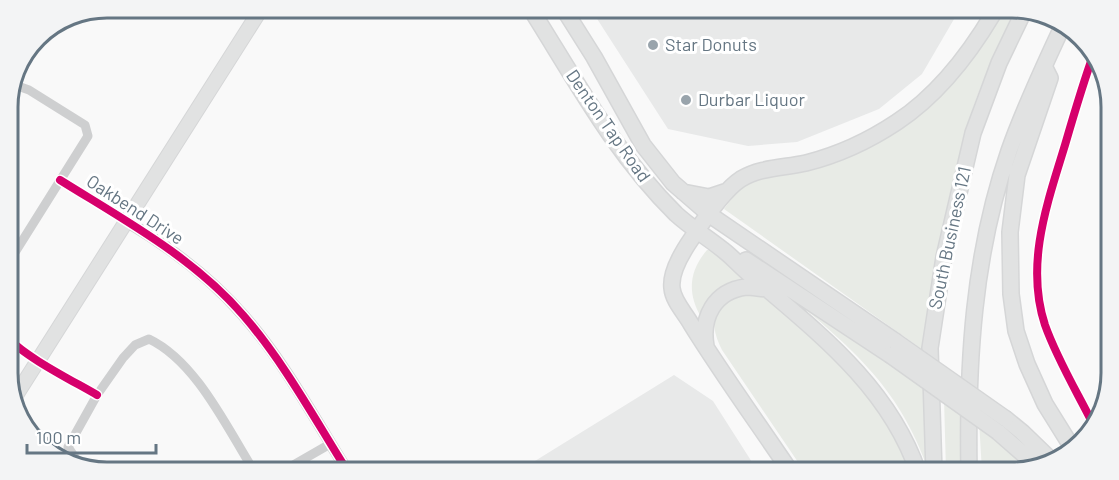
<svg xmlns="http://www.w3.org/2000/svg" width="1119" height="480" font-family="Barlow,sans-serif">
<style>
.built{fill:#e8e9e9}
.green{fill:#e8ebe6}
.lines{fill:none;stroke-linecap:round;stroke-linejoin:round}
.secondary-casing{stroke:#d5d6d7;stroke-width:16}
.primary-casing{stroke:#d5d6d7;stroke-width:18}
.minor{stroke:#cecfd0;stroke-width:9}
.tertiary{stroke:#cecfd0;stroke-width:12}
.secondary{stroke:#e1e2e2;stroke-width:14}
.primary{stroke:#e1e2e2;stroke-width:15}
.primary-bridge-casing{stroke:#d5d6d7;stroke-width:18;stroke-linecap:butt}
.primary-bridge{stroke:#e1e2e2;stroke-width:15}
.cycleway-casing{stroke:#fff;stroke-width:11}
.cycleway{stroke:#d6006c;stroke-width:8}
.poi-dot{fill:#99a4ac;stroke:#fff;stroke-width:2}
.labels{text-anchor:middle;stroke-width:6;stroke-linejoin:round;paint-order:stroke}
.poi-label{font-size:18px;fill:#657683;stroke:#fff;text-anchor:start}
.street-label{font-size:18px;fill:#657683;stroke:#fff}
.rim{fill:none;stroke:#657683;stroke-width:3}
</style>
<rect width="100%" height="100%" fill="#f9f9f9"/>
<!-- built -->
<path class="built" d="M592,11L957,14L922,74L879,109L797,142L748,146L668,129Z
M674,375L713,401L757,470L522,469Z"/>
<!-- green -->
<path class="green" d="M995,15H1012C999,45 984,76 973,108C948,187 934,269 923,350L724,209L741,186L752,179L902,122Z
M707,250H711L745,278L701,317C687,293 689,271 707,250Z
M778,286L925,384L929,472C898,382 847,345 778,286Z
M741,293L762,294L780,306L874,397L914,472L804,471L722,350C708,322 712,306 741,293Z
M944,398L960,408L961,472H946Z
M979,420L1035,467L1018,472H982Z"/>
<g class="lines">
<!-- secondary casing -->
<g class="secondary-casing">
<path id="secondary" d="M13,400L261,9"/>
</g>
<!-- primary casing -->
<g class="primary-casing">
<path id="primary" d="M532,11C576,81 616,155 676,214C690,227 707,237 723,250C731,256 738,264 746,271C813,329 888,384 918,472
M565,11L594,57L643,145L673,183L710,215L895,341
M1044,66L1050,78L1017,175L1010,232L1011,294L1016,331L1027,364L1045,404L1073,449
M683,192L709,197L727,191
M746,260L890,355
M706,346C701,318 714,291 746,287C753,287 762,289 769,289
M1006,419L1022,432L1052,461
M998,432L1037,466
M790,471C757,422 722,374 691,324C685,313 673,301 672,288C670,272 683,251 692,238C703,221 724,190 741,179C761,167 784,168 806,163C838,155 870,140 897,122C938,95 968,56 993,14
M934,472L930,348L944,257L973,133L999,63L1022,15
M969,472C967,363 973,255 1009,151C1024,108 1044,66 1063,25"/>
</g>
<!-- minor -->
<path class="minor" d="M60,180L126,221
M9,262L88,136L85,125L29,90L15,85
M9,338C23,356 75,382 97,395
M1093,424C1077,392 1057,359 1045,325C1025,264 1047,204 1065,145C1074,114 1083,83 1094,53
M80,465L68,447L97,395L123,358L135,345L149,339C195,361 225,424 251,466
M290,467L330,444"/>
<!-- tertiary -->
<path class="tertiary" d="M126,221C168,246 211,278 243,315C283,360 313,416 345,467"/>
<!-- secondary -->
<use href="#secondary" class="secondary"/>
<!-- primary -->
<use href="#primary" class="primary"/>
<!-- primary-bridge casing -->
<g class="primary-bridge-casing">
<path id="primary-bridge" d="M895,341L1006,419
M890,355L998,432"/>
</g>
<!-- primary-bridge -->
<use href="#primary-bridge" class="primary-bridge"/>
<!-- cycleway casing -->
<g class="cycleway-casing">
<path id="cycleway" d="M60,180C124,220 193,257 243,315C283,361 313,416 345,467
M9,338C23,356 75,382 97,395
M1093,424C1077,392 1057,359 1045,325C1025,264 1047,204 1065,145C1074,114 1083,83 1094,53"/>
</g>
<!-- cycleway -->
<use href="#cycleway" class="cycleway"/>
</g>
<!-- markers -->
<g class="poi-dot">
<circle cx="653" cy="45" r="6"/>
<circle cx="686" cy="100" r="6"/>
</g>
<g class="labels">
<!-- poi labels -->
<g class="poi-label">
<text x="665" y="51">Star Donuts</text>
<text x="698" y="106">Durbar Liquor</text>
</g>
<!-- street labels -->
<g class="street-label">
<text transform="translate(608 126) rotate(55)" y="6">Denton Tap Road</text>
<text transform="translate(135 210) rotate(33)" y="6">Oakbend Drive</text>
<text transform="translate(950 238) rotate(-78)" y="6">South Business 121</text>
</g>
</g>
<!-- crop -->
<path d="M0 0H1119V480H0ZM107 18H1012A89 89 0 0 1 1101 107V373A89 89 0 0 1 1012 462H107A89 89 0 0 1 18 373V107A89 89 0 0 1 107 18Z" fill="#f3f4f5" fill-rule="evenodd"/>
<path class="rim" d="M107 18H1012A89 89 0 0 1 1101 107V373A89 89 0 0 1 1012 462H107A89 89 0 0 1 18 373V107A89 89 0 0 1 107 18Z"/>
<!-- scale -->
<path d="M27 444v9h129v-9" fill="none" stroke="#657683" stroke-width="3"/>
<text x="36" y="444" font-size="18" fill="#657683" stroke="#ffffff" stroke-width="4.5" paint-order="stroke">100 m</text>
</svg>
